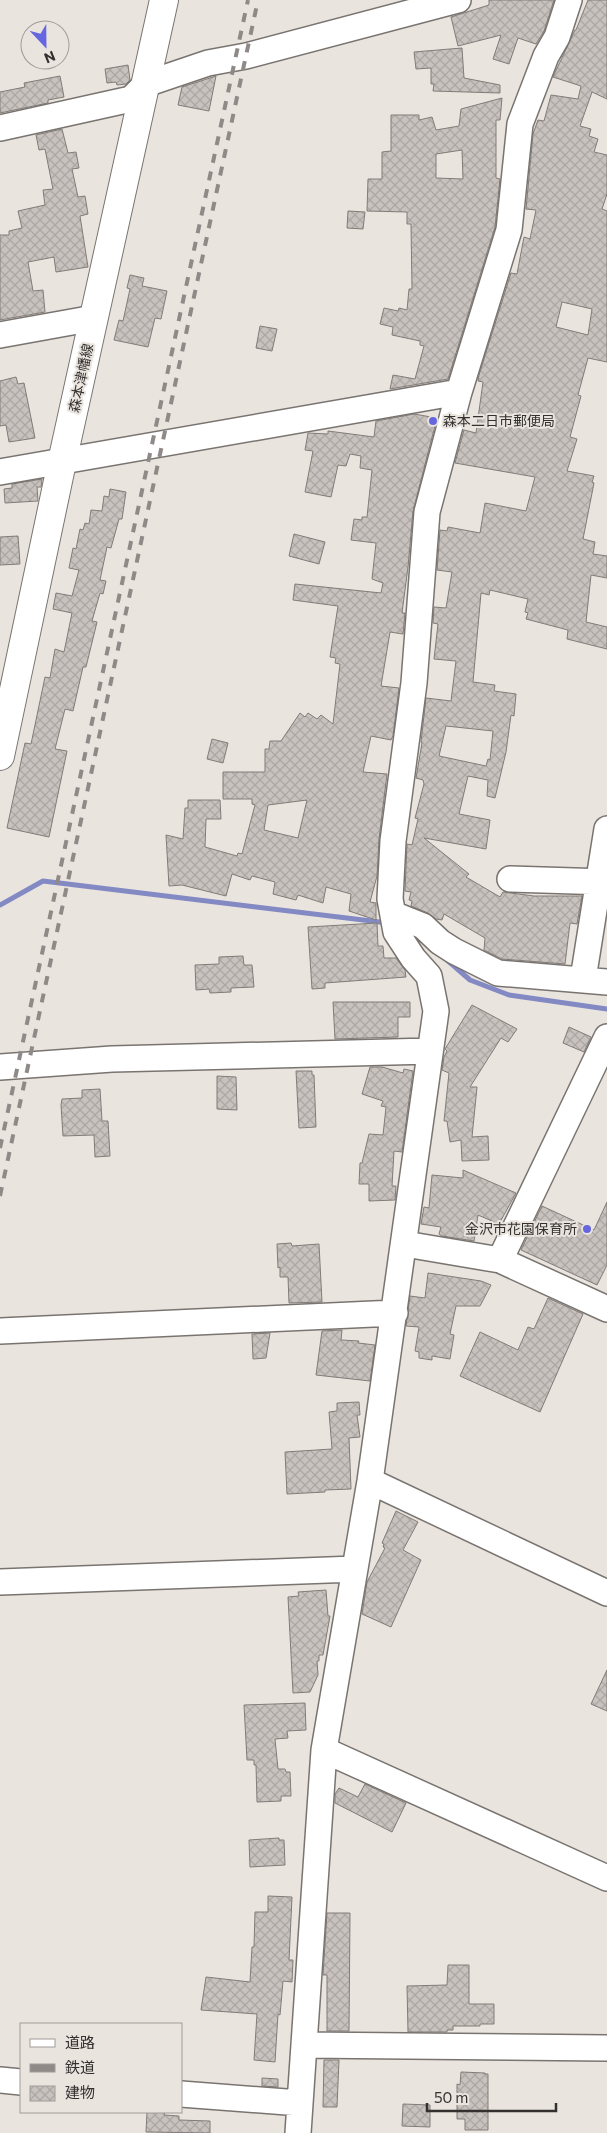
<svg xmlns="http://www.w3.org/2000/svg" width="607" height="2133" font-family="Commissioner,'Noto Sans JP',sans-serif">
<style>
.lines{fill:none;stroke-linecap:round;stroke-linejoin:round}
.stream{stroke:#8389c3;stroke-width:5}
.building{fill:url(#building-cross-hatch);stroke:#827c78;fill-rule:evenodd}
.minor-casing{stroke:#797470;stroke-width:28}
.major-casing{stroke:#797470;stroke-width:30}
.minor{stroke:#fff;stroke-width:25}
.major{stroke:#fff;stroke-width:28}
.rail{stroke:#8f8a87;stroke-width:4;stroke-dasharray:9 9;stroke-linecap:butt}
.poi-dot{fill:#6666df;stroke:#eae4df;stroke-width:2}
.labels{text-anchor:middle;stroke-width:4;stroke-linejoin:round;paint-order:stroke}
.street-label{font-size:14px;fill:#33302f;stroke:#eae4df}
.poi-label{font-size:14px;fill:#33302f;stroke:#eae4df;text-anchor:start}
</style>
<defs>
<pattern id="building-cross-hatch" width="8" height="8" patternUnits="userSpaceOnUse" patternTransform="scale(1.25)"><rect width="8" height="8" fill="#c8c2be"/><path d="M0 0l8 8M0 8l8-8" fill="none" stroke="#aca7a4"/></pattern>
</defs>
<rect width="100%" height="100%" fill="#eae4df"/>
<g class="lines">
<!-- stream -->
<path class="stream" d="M0,905L43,881L388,923
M447,960L470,980L509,995L607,1009"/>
</g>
<!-- building -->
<path class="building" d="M489,0H554L544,31L536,44L518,38L509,64L493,59L501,35L458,46L451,17L489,5Z
M588,0H607V99L592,92L580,126L591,129L589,136L598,139L594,152L607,155V194L602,209L607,211V362L588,358L578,395L581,396L570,437L577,439L567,471L594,476L592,482L594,483L583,539L595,542L593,554L607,556V578L591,575L586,622L607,627V649L567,639L568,630L526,619L528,613L525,612L528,599L490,590L489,595L481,593L473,682L495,685L494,691L516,694L514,716L511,715L506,752L495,798L487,796L488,780L468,776L459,814L490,820L486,849L424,838L469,874L466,877L500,897L503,892L534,896H582L577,924L570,923L565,964L502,959L484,950L485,938L444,914L442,920L436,919L428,913L411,906L412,901L409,900L411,892L405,891L407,844L412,845L418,819L415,818L424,784L423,780L416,778L422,743L421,742L426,698L451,701L456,661L434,659L438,624L433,623L434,607L446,608L452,572L437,570L440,530L447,531L448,527L480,533L485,503L526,511L535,477L455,463L464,430L476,433L483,382L478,381L479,375L511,273L517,274L524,237L530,239L536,210L526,209L533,134L538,120L544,121L551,95L578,99L581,86L553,77L575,30H576ZM562,302L592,309L588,335L556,327ZM446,726L493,731L490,760L488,759L486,766L439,756Z
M462,48L464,78L500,85V93L433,91L434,84H431V68L416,69L414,52Z
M128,65L130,80L126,84L117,85L116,82L107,83L105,69Z
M60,76L64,97L48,100V103L0,113V92L25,87L24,83Z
M216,76L209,111L178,105L182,87Z
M502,98L500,120H496V178L500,179L495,227L448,379L390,389L393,375L415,379L424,346L420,345V341L392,335L393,327L380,324L384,308L398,311L399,308L407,310L409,289H412L411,224H407V212L367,211L368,179H382V152L391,151V115H419V120L432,117L436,130L459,126L461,109ZM462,150L463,179L436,178V154Z
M62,129L68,153L76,152L79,168L72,169L78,197L85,196L88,214L80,216L88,267L56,272L54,257L28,262L33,291L43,290L45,312L0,320V235H9V231L22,228L18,211L45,205L43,190L53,189L45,149L39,150L36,135Z
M348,211L365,212L363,229L347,228Z
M130,275L144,278L142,286L167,291L161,319L155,318L148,347L114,340L119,320L123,321L130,289L127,288Z
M260,326L277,329L272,351L256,348Z
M16,377L18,384L24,383L35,438L9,442L6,425L0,426V381Z
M414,414L437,418L413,511L408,567L402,613H405L403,634L390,632L381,686L399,688L393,736L391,740L371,736L363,772L387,774L379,839L377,876L370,902L376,903V920L349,911L351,894L326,887L323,903L298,895L296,900L273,894L275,882L252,876L250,880L232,874L226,896L182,885L169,886L166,835L183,839L185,808H188V800H220L221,819H206L205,847L237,856L238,853L242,854L255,805L252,804V799H223V772H265V749H269L270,741H281L300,713L305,717L308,713L317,719L321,715L333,724L340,664L335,663L336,658L330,657L338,606L293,600L295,584L381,593L383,583L372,579L376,543L351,540L354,519L362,520V517H367L372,470L360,468L361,456L350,454L346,466L338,465L331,497L305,492L313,451L305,450L308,433L328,434V431L374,437L376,421ZM307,800L298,838L264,830L268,805Z
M42,479L41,487H37L38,501L5,503L4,489L12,488V484Z
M110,489L126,492L122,519H119L111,548L107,547L100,580L106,581L103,594L100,593L92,621L97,622L86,667H83L73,711L65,709L55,749L67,751L49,837L7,828L25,743L31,744L45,677L50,678L55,649L64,652L72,613L53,609L56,593L72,596L79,570L69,568L73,548L76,549L80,529L83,530L85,523L89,524L91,510L102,511L104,496L109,497Z
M294,534L325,542L319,564L289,556Z
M18,536L20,564L0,565V537Z
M212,739L228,743L223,763L207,759Z
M377,923L378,946H383L384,958H396L405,970L406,977L325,983V988L312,989L308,927Z
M243,956L244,965H252L254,987L231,988V992L210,993L209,989L196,990L195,965L219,964V957Z
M333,1002H410V1017H398V1037L335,1039Z
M472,1005L517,1029L508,1042L501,1038L470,1087H477L472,1137L488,1136L489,1160L462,1161L461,1140L450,1142L447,1121H444L449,1073L442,1070L444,1057L447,1051L445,1049Z
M569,1027L591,1037L584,1052L563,1043Z
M370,1067H382L403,1073L404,1069L413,1071L402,1152L394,1151L392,1186H396L395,1200L369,1201V1184H359L360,1163H362L369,1134L383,1135L386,1107L381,1106L383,1101L362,1094Z
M296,1071H312V1075H314L316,1127L299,1128Z
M217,1076L236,1077L237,1110L217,1109Z
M100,1089L102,1121H108L110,1156L95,1157L94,1135L63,1136L61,1105L62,1099L82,1098V1090Z
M463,1170L516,1193L499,1224L478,1215L474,1241L442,1236L439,1234L441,1227L421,1224L424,1207L429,1208L432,1175L463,1178Z
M607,1202V1265L597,1285L521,1250L542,1206L594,1230Z
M291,1243L292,1246L319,1244L322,1302L289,1303L288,1277H280V1267L278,1268L277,1244Z
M428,1273L481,1281L491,1285L480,1306H456L450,1334L454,1335L450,1359L432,1356V1360L419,1358V1352L415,1351L419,1327L406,1326L410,1296L425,1298Z
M548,1298L583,1314L540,1412L460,1376L480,1332L518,1350L528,1327L534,1329Z
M342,1330L341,1340L359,1341L358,1343L375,1345L370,1381L316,1375L322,1331Z
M270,1333L266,1358L253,1359L252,1334Z
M359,1402L360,1415H357L360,1437L349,1438L351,1489L325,1490V1492L287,1494L285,1452L332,1449L329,1412L337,1411V1403Z
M396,1511L418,1522L403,1550L421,1560L391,1627L362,1614L367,1582L385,1548L383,1547L384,1544L382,1543Z
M326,1590L328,1616H330L323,1655H319V1661H317L318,1675L310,1692L293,1693L288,1597L299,1596L298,1592Z
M607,1670V1711L591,1704Z
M305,1703L306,1730L287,1731L288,1738L275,1739L278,1769H285L286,1772H290L291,1796H281V1801L257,1802L256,1765H254V1760H247L244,1705Z
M365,1784L406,1803L392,1832L335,1803V1794L339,1788L358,1797Z
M279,1838V1840H284L285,1865L250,1867L249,1840Z
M268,1896L292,1897L289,1960H293L292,1982L283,1981L280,2015L278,2014L275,2062L254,2060L257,2014L201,2010L206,1977L250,1982L252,1947H254L255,1912H268Z
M327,1913H350L349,2031H327V1975H323Z
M448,1965H469V2004H494V2024H480V2026H453V2030H447V2032H408L407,1986L447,1985Z
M324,2060H339L337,2107H323Z
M461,2072L485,2073V2074H488V2130H465V2119H457V2084L460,2085Z
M262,2078L278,2079V2087L262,2086Z
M403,2104L430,2105V2127L402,2126Z
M147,2112H165L164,2115L179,2116V2120L210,2121V2133L146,2132Z"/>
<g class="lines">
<!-- minor casing -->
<g class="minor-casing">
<path id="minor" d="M0,128L131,99L146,84L208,63L246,56L458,0
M0,335L94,318
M0,472L459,392
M510,879L607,882
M393,914L423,926L440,942L454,951L498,973L607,982
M583,979L607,829
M0,1067L112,1059L430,1051
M405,1244L500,1260L607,1309
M500,1260L607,1037
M0,1331L395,1313
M370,1481L607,1593
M0,1582L355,1569
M324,1750L607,1878
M304,2045L607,2048
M0,2080L21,2082
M181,2094L300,2103
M298,2133L324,1750L370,1481L436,1011L429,976L413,958L396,932L390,899L393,841L414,683L427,512L459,392L509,230L520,124L546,56L557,37L569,0"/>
</g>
<!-- major casing -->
<g class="major-casing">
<path id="major" d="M0,756L62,462L164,0"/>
</g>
<!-- minor -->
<use href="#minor" class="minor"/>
<!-- major -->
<use href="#major" class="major"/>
<!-- rail -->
<path class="rail" d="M0,1148L248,0
M0,1196L258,0"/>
</g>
<!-- markers -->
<g class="poi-dot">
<circle cx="433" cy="421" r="5"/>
<circle cx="587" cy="1229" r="5"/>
</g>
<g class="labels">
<!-- street labels -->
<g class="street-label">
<text transform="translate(81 378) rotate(-78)" y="5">森本津幡線</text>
</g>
<!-- poi labels -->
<g class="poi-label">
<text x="443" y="426">森本二日市郵便局</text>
<text x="577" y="1234" text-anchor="end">金沢市花園保育所</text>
</g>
</g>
<!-- legend -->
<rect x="20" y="2023" width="162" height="90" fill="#eae4df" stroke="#a19c99"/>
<rect x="30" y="2039" width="25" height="8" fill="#ffffff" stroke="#a19c99"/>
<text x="65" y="2048" font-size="15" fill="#33302f">道路</text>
<rect x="30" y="2064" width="25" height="8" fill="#8f8a87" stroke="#a19c99"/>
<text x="65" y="2073" font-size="15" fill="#33302f">鉄道</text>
<rect x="30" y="2086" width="25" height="15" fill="url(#building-cross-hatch)" stroke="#a19c99"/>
<text x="65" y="2098" font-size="15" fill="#33302f">建物</text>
<!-- north arrow -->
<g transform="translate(45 45) rotate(158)"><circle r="24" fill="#eae4df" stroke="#a19c99"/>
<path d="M0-4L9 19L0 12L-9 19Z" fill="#6666df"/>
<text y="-8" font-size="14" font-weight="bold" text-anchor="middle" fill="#33302f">N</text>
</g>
<!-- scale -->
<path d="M427 2103v8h129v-8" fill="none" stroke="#33302f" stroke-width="2.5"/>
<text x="434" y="2103" font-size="15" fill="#33302f" stroke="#eae4df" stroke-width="4" paint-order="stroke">50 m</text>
</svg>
